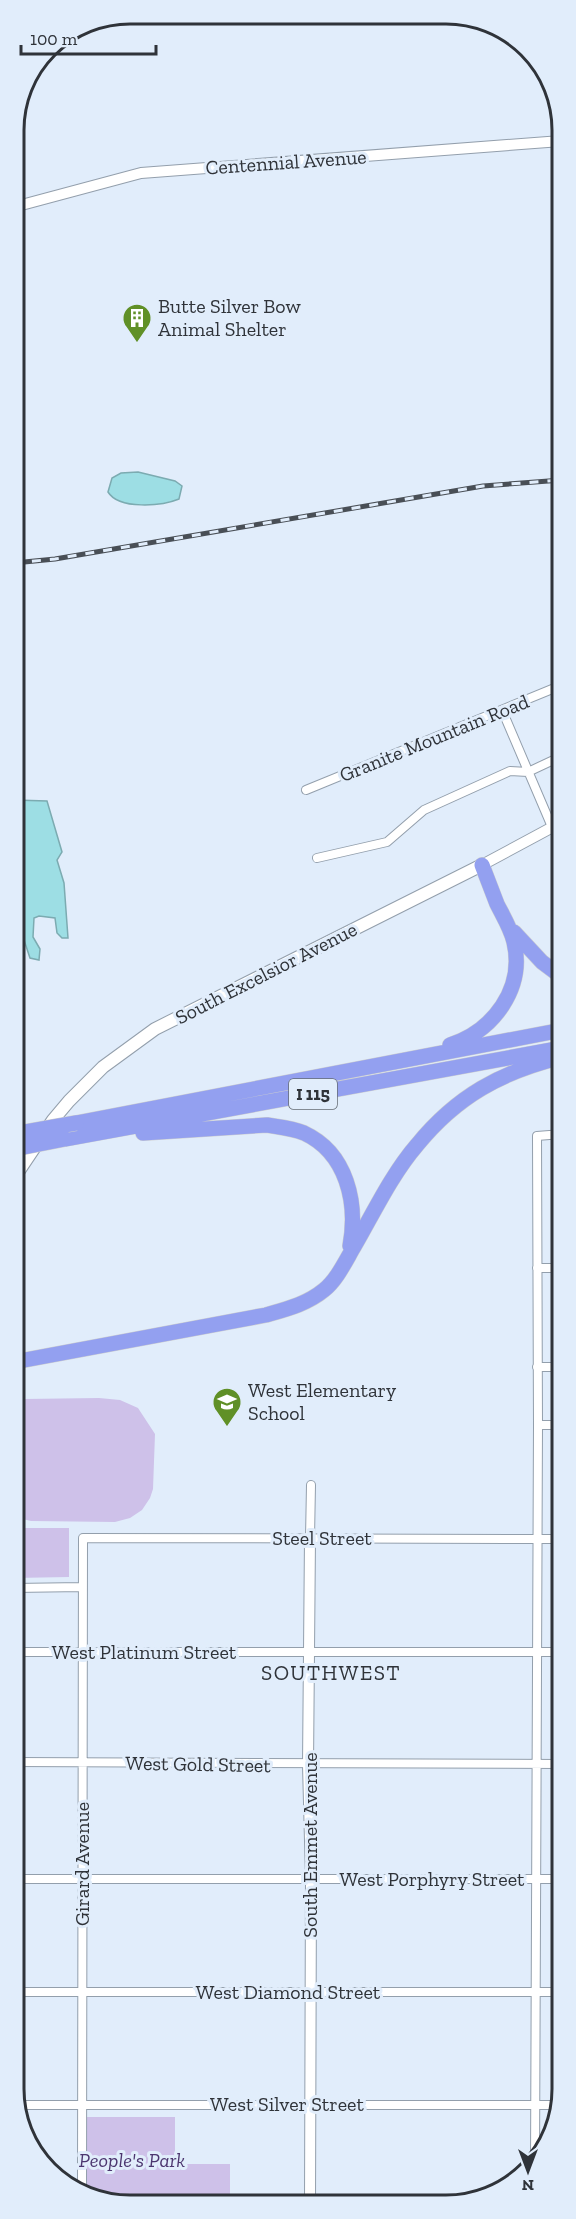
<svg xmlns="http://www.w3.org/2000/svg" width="576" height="2219" font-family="'Zilla Slab',serif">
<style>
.green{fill:#cec1e9}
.water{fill:#9ddee4;stroke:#7cabb1;stroke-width:1.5}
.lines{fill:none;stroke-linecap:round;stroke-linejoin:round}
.minor-casing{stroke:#939fac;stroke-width:10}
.tertiary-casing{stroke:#939fac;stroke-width:12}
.secondary-casing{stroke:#939fac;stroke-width:14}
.motorway-casing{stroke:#cdcecf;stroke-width:16}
.minor{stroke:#fff;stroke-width:8}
.tertiary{stroke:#fff;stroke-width:10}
.secondary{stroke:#fff;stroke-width:12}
.motorway{stroke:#93a0f0;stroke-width:15}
.rail-casing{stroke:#494f56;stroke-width:5}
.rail{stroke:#e1edfb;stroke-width:3;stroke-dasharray:9;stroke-linecap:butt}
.motorway-bridge-casing{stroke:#cdcecf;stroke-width:16;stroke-linecap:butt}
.motorway-bridge{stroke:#93a0f0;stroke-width:15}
.labels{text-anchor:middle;stroke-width:6;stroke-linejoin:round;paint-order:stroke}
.shield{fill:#e1edfb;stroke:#646b73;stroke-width:1.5}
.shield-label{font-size:18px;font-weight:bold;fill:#2f3339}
.street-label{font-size:20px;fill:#2f3339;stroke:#e1edfb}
.poi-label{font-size:20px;fill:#2f3339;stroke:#e1edfb;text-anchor:start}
.park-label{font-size:20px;font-style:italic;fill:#4c366f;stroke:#e1edfb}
.neighbourhood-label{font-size:21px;letter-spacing:1.5px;fill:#2f3339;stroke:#e1edfb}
.rim{fill:none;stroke:#2f3339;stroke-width:3}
</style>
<rect width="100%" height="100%" fill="#e1edfb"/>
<!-- green -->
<path class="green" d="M99,1398L120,1400L138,1408L155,1434L153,1489L150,1498L142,1510L130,1518L115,1522L31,1521L14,1517V1403L24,1399Z
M14,1528H69V1577L14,1578Z
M87,2117H175V2164H230V2204L107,2203L87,2193Z"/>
<!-- water -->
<path class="water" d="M138,472L175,481L182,486L179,499C162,506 119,510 108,492L112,478L121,473Z
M14,800L47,801L62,852L57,860L64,883L68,938H62L57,933L55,918L39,916L34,918L33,937L40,949L39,960L30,958L23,937L14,926Z"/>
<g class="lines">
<!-- minor casing -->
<g class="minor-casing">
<path id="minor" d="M502,710L552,827
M306,790L562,685
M317,858L387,842L424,810L510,771L528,772L562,756
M537,1268H562
M537,1367H562
M538,1425H562
M310,1538L311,1485
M14,1588L82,1587
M14,1652H562
M14,1762L562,1764
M14,1879H562
M14,1992H562
M15,2105H559
M535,2163L538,1425L537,1136L562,1134
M82,2190L83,1538L562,1539"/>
</g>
<!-- tertiary casing -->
<g class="tertiary-casing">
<path id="tertiary" d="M14,207L141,173L561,141
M482,865L562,822
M310,2204L311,1879L308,1765L310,1538"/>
</g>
<!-- secondary casing -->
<g class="secondary-casing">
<path id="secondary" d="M14,1178L53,1120L69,1101L103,1067L155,1029L482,865"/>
</g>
<!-- motorway casing -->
<g class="motorway-casing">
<path id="motorway" d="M514,932L542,962L562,977
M450,1045C493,1031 525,989 514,942C511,929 503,916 497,904C492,891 487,878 482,865
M76,1123L562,1030
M143,1133L267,1125C279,1127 292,1128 304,1133C347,1153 358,1203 350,1246
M65,1139L562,1048
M14,1362L266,1315C287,1309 307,1304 324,1290C337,1280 346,1260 355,1245C374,1212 392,1174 417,1145C457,1096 501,1072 562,1057"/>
</g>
<!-- minor -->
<use href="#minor" class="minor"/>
<!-- tertiary -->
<use href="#tertiary" class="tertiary"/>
<!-- secondary -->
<use href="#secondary" class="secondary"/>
<!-- motorway -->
<use href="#motorway" class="motorway"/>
<!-- rail casing -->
<g class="rail-casing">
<path id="rail" d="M14,563L55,559L483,486L562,480"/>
</g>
<!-- rail -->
<use href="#rail" class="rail"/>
<!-- motorway-bridge casing -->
<g class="motorway-bridge-casing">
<path id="motorway-bridge" d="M14,1134L76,1123
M14,1149L65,1139"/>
</g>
<!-- motorway-bridge -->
<use href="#motorway-bridge" class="motorway-bridge"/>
</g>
<!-- icons -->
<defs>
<g id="building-pin" transform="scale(1.5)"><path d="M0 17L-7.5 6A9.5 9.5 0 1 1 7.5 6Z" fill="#609027" stroke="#e1edfb"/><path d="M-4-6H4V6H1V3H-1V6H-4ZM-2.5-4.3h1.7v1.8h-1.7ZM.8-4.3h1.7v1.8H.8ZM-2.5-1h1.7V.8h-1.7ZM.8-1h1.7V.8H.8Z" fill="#fff"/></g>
<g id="school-pin" transform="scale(1.5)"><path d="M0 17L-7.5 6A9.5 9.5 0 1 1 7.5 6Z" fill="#609027" stroke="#e1edfb"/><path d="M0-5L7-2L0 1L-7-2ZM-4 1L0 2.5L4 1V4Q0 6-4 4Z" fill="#fff"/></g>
</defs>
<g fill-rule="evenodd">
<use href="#building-pin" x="137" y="318"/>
<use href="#school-pin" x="227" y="1402"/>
</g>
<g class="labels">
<!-- shield labels -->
<rect class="shield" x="289" y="1079" width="48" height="30" rx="4.5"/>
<g class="shield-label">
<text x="313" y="1100">I 115</text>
</g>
<!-- street labels -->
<g class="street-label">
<text transform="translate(286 162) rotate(-4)" y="7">Centennial Avenue</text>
<text transform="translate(434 738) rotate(-22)" y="7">Granite Mountain Road</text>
<text transform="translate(266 973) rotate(-27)" y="7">South Excelsior Avenue</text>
<text x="322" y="1545">Steel Street</text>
<text x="144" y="1659">West Platinum Street</text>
<text transform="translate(198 1764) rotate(1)" y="7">West Gold Street</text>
<text transform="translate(310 1845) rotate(-90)" y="7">South Emmet Avenue</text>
<text transform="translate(82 1864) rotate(-90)" y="7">Girard Avenue</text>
<text x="432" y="1886">West Porphyry Street</text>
<text x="288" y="1999">West Diamond Street</text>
<text x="287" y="2111">West Silver Street</text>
</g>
<!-- poi labels -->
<g class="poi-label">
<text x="158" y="313">Butte Silver Bow<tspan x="158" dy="23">Animal Shelter</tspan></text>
<text x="248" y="1397">West Elementary<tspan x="248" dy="23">School</tspan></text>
</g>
<!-- park labels -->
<g class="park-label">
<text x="132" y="2167">People's Park</text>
</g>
<!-- neighbourhood labels -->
<g class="neighbourhood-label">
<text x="331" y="1680">SOUTHWEST</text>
</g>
</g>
<!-- crop -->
<path d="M0 0H576V2219H0ZM130 24H446A106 106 0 0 1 552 130V2089A106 106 0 0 1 446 2195H130A106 106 0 0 1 24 2089V130A106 106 0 0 1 130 24Z" fill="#e1edfb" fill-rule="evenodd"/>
<path class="rim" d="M130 24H446A106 106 0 0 1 552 130V2089A106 106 0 0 1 446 2195H130A106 106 0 0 1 24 2089V130A106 106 0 0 1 130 24Z"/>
<!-- north arrow -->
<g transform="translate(528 2171) rotate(180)" stroke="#e1edfb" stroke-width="4.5" paint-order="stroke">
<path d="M0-4.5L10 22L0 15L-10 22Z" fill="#2f3339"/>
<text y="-9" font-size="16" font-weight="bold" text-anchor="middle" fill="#2f3339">N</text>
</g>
<!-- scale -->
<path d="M21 45v9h135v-9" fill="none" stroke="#2f3339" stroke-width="3"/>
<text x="30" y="45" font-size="18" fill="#2f3339" stroke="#e1edfb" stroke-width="4.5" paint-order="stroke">100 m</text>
</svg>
